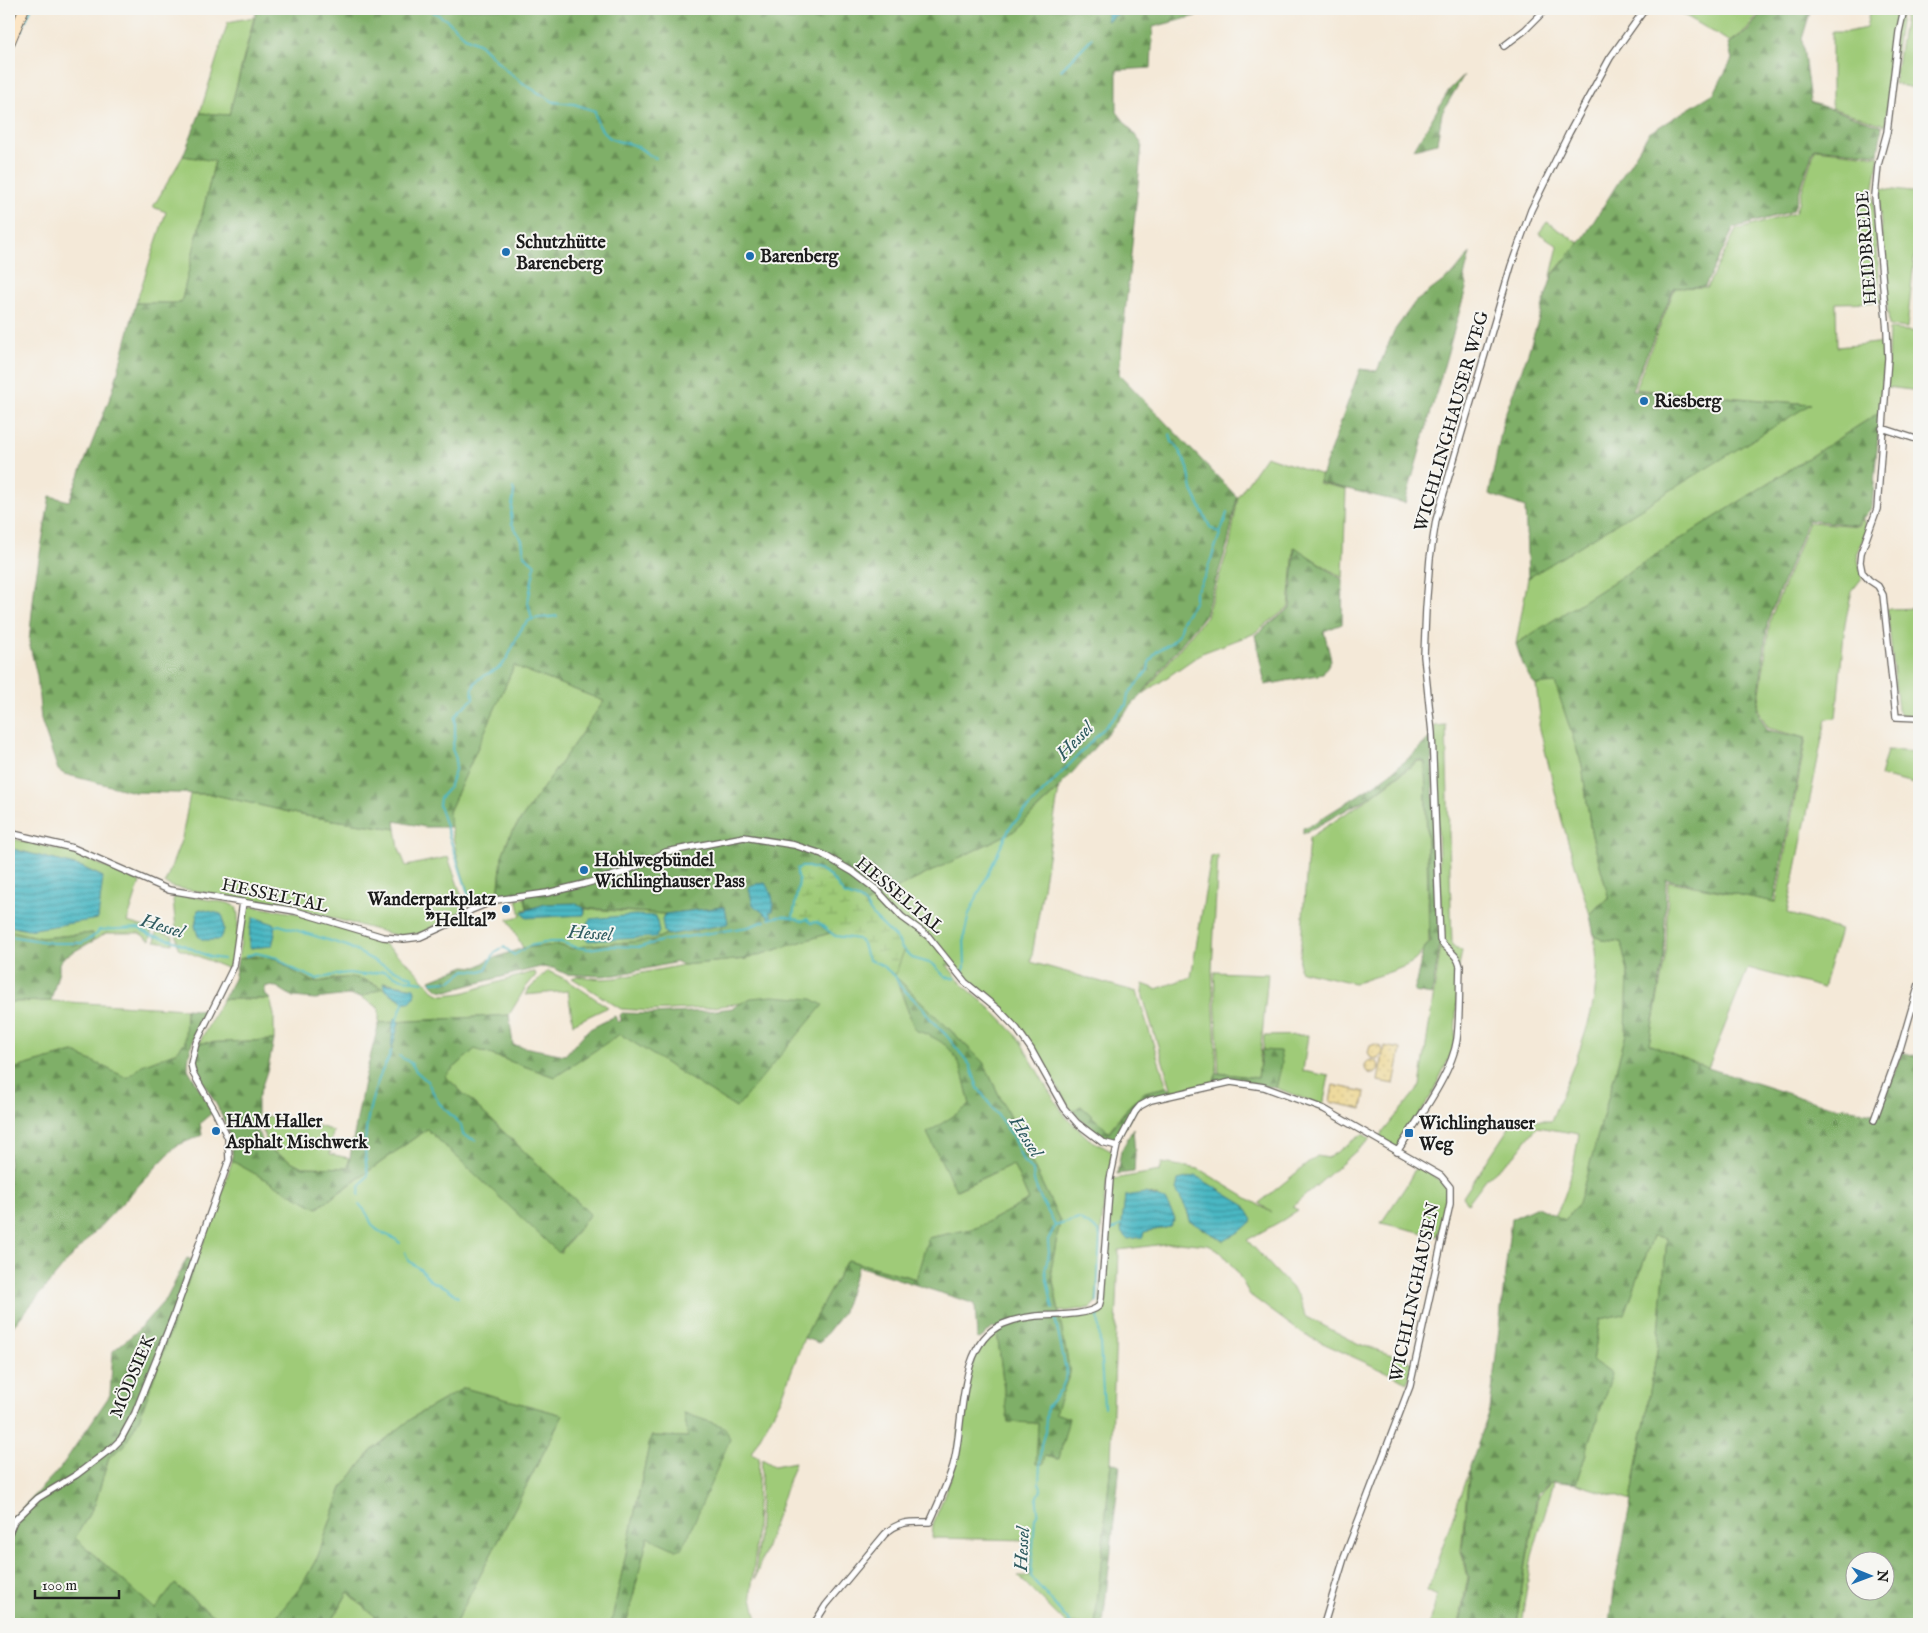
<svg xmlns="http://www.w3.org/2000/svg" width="1928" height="1633" font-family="'IM FELL English',serif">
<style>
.green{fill:#9fcb78;stroke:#5e744a;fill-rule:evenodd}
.forest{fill:url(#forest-firs);stroke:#4e6642;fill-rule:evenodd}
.wetland{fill:url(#wetland-marsh);stroke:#5e744a}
.sand{fill:url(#sand-dots);stroke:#857b5d}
.water{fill:url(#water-rules);stroke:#326a70}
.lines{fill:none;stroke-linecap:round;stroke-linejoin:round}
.stream{stroke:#49b7c3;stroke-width:2}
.minor-casing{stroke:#68645e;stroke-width:8}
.secondary-casing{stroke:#68645e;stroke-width:11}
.minor{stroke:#fff;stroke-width:5.5}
.secondary{stroke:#fce5c4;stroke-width:9}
.poi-dot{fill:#1f6fb2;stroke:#f6f6f2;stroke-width:2}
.labels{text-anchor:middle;stroke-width:4;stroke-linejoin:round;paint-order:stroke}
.poi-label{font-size:18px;font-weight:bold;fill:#1c1c1c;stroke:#f6f6f2;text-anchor:start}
.street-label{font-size:18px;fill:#1c1c1c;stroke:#f6f6f2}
.water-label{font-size:19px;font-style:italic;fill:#2e5a5f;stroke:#f6f6f2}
</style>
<defs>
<pattern id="forest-firs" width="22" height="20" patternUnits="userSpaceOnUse" patternTransform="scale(1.25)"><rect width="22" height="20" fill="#7faf68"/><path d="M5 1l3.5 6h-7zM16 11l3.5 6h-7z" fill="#678e55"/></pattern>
<pattern id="wetland-marsh" width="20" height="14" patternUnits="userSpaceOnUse" patternTransform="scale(1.25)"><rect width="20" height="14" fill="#9fcb78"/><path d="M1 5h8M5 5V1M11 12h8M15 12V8" fill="none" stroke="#88ae67"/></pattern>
<pattern id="sand-dots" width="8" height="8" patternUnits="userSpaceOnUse" patternTransform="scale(1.25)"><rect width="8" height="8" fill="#eeda9e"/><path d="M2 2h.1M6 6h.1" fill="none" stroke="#ccba88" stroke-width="1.8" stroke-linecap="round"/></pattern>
<pattern id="water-rules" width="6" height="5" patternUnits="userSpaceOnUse" patternTransform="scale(1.25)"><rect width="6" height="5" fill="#49b7c3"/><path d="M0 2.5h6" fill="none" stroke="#3c949e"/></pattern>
</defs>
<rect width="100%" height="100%" fill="#f6f6f2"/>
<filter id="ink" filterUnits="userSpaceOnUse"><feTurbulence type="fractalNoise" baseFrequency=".02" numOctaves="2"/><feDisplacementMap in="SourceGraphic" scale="10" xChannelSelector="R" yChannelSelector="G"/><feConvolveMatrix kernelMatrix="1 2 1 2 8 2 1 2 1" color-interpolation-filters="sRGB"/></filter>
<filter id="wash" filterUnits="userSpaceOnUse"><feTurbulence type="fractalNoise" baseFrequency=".0096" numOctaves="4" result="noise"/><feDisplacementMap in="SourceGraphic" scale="20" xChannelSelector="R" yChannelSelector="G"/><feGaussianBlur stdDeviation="1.12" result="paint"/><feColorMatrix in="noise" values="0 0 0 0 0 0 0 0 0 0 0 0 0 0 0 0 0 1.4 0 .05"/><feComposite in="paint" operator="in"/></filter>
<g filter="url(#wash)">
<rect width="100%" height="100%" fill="#f4e9d8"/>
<!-- green -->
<path class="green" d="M9,9H19L14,22L9,23Z
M1674,9H1761L1747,30L1730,42Z
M1870,9H1902L1885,125L1832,108V32H1847L1866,28Z
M1906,9H1919V89L1894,84Z
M254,17L229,115L200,113L228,22Z
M1815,149L1879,156L1873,193L1881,302L1836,303L1837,347L1886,342L1880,412L1516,644L1528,578L1810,404L1635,389L1675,288L1707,287L1736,230L1795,213Z
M183,156L215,160L181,303H136L166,212L153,207Z
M1878,188L1919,193V213L1907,328L1889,326Z
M1547,222L1579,243L1551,276L1558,246L1539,233Z
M1889,329L1919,332V391L1887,387Z
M1266,456L1322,475L1318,483L1346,489L1343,578L1294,547L1289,607L1253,634L1202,653L1143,694L1206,616L1230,544L1238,496Z
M1863,519L1867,529L1857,555L1862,578L1852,591L1845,623L1836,718L1826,719L1787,913L1840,930L1823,988L1748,968L1708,1068L1649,1044L1666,953L1668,881L1776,902L1806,738L1768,728L1758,709L1770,620L1809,522L1858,526Z
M1919,608V716H1902L1898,710L1887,609Z
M514,666L604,701L510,835L502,856L498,897L483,900L472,906C463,875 452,844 449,812Z
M1555,682L1582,765L1591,832L1609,899L1598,906L1590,915L1562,821L1539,725L1540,716L1536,685Z
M1446,725L1452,945L1462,951L1458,972L1455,1040L1452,1052L1431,1096L1397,1148L1379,1137L1420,1086L1442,938L1434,726Z
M1887,750L1919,752V785L1880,776Z
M1418,761L1425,763L1429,943C1422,949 1420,958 1411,963C1397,971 1375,976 1359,982L1354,983L1301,971L1299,968L1309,838L1372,796Z
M1059,789L1031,962L1137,992L1167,1087L1145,1092L1129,1106L1108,1132L1081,1106L1072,1111L1018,1023L970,982L957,967L946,964L963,985L990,1008L1018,1037L1047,1088L1066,1117L1089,1139L1113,1152C1101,1201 1100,1252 1096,1302L1090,1308L1059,1312L1051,1270L1060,1221L983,1062L896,977L915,1030L936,1037L953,1051L963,1073L970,1105L957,1190L1013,1164L1029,1200L976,1228L928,1238L917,1279L847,1260L804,1338L781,1399L751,1453L759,1457L755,1556L751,1593L758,1624H626L648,1536L676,1550L730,1439L685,1413L688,1437L651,1436L611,1624H455L563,1415L464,1388L415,1416L372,1450L342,1488L318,1556L301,1587L270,1624H223L175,1584L156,1610L75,1538L95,1504L109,1457L124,1446L216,1210L232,1161L318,1208L427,1129L560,1253L590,1214L445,1076L475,1049L555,1077L620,1033L736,1108L751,998L742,1003L707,1008L650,1011L621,1009L572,978L577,976L601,979L616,978L683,965L746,959L830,933C839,938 853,934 861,941C871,950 858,954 880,964L901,947L898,940L875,918L865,904L1014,831Z
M190,794H211L306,816L396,829L399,849L406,866L448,857L466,908L422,933L399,936L295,908L172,887L165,883L182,838Z
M9,838L71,852L140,882L127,922L152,929L150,940L139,933H106L93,941L92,933L41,938L9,930V926L28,930L103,877L82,867L9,848Z
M1218,855L1212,970L1217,1073L1213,1082L1172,1091L1143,997V984L1156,989L1191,977L1211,857Z
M181,895L228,903L236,907C242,920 234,956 229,969L178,948L173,900L175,896ZM201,909L208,939L195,926L198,910Z
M525,898L527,909L523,910L583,915L585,913V909L665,914L663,916L664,932L666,934L654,940L588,945L573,949L558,945L523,948L508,919L521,916L517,899Z
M250,906L295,913L378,939L408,963L436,993L443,995L462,993L529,973L535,972L536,975L526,987L509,1015L379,1023V1008L361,997L382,987L362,979L338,978L318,982L312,981L291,970L281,962L255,956L238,959L245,915ZM254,917L275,926L274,930L249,945L250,928ZM384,982L413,988L415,994L407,1002H405L385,990Z
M159,931L173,936L172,944L155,941L157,932Z
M1594,936L1603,940L1621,942L1628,972L1626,1034L1579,1203L1565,1220L1555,1216C1569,1192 1574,1162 1579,1134L1537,1127L1514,1156L1486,1179L1468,1203L1463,1197L1514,1120L1551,1121C1574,1062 1607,1001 1594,936Z
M548,971L567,980L608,1007L573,1024L568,991L525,995L529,989Z
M1214,972L1268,974L1258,1078L1219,1073Z
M223,999H270L274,1015V1040L199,1043Z
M51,1001L186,1009L185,1042L177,1052L143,1065L127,1078L73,1052L9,1070V1002Z
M1308,1035L1303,1071L1329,1076L1323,1106L1276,1088L1282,1063L1263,1050L1264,1036Z
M261,1115C282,1119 314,1123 333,1131L330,1154L349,1158L348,1168L302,1167L270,1150L261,1126Z
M1363,1134L1370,1139L1292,1207L1298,1210L1283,1220L1247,1240L1299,1296L1305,1316L1359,1344L1413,1362L1408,1382L1303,1334L1250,1295L1237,1272L1220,1251L1208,1245L1179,1242L1119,1250L1111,1462L1095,1624H1066L1018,1576H1029L1031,1540L932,1538L933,1524L951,1478L968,1377L978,1349L997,1331L1008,1422L1038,1423L1045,1456L1058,1459L1054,1413L1070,1373L1059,1316L1096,1312L1100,1307L1106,1239L1113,1179L1160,1171L1162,1163L1199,1169L1272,1213L1259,1203L1317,1156L1328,1158ZM1145,1193L1158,1196L1170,1227L1143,1232ZM1187,1210L1224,1241L1190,1221Z
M1417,1165L1442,1182L1447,1191L1438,1236L1381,1223L1406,1186Z
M1653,1236L1667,1237L1658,1345L1631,1501L1576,1484L1612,1374L1593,1361L1600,1319L1625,1313Z
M762,1459L774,1466L795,1462L755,1579L758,1543Z
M1469,1470L1461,1551L1468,1577L1459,1624H1430L1437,1596L1427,1591Z
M1552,1482H1554L1532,1556L1521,1624H1516L1538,1496Z
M348,1592L383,1624H330Z"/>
<!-- forest -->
<path class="forest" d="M257,9H1297L1203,14L1153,27L1151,68L1117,70V112L1142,144L1119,374L1237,497L1228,543L1205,614L1141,695L1055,792L1014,831L865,904L860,900L844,894L835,882L816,868L801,867L797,874L799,881L793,917L807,919L811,923L816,922L830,933L746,959L683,965L678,962L616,975L601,976L566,974L553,968L540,967L447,991C439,991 433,987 430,980L465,966L477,967L488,960L523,948L558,945L573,949L588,945L654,940L723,907L665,914L544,905L527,909L524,892L498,897L502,856L510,835L604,701L514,666L449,812L450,827H425L395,821L396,829L306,816L211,794L134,792L64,774L58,770L41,720L37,676L29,642L35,582L50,496L69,501L113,390L136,303H181L215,161L183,156L200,113L229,115Z
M1763,9H1811L1802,39L1810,102L1882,126L1878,154L1814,148L1793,211L1734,228L1705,286L1674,288L1632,390L1811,404L1528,578L1525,507L1489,494L1504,417L1528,353L1552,276L1584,237L1649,133L1714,93L1732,59L1728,44L1748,31Z
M1464,75L1442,113L1437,143L1414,149L1449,90Z
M1470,253L1464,277L1467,285L1405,503L1319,482L1360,369L1377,371L1394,331L1415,302L1454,273Z
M1880,412L1872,507L1857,525L1808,520L1768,620L1757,710L1767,730L1805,738L1774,902L1666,879L1664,955L1649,1044L1708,1068L1818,1103L1878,1114L1902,1052L1919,1057V1624H1610L1615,1582L1631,1501L1658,1345L1667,1238L1653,1236L1625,1314L1600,1319L1593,1361L1612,1374L1576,1484L1552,1481L1537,1495L1516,1624H1460L1469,1577L1462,1551L1470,1466L1490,1410L1511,1219L1537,1207L1565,1220L1579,1203L1626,1034L1628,972L1621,942L1603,940L1594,936L1590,915L1598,906L1609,899L1591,832L1582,765L1555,683L1536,685C1525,674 1521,659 1516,644ZM1856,1560H1886V1590H1856Z
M1295,547L1343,580L1342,624L1324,631L1331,660L1323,674L1265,685L1255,635L1290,608Z
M1431,736L1440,943L1432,995L1414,992L1423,950L1430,942L1425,762L1418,760L1371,796L1303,834V828L1311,825C1353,798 1397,774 1431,736Z
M9,930L41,938L93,933V941L64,957L59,963V970L51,1001L9,1002Z
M255,956L277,959L291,970L312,981L318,982L351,977L362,979L383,988L361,997L348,995L315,999L293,997L277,987L266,986L264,993L270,999H223L234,979L238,959Z
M895,976L983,1062L1060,1221L1051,1270L1070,1373L1055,1413L1069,1418L1059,1459L1045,1456L1043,1464H1036L1038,1423L1008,1422L997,1331L994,1327L980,1339L977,1338L975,1304L858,1266L842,1314L819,1343L804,1338L847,1260L916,1279L928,1238L976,1228L1029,1200L1013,1164L956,1190L927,1133L970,1105C960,1063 960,1045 915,1030Z
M773,996L812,999L823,1005L736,1108L620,1034L555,1077L475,1049L445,1076L590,1214L559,1253L427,1129L317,1208L232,1161C235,1128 210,1095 195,1068L194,1062L199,1043L274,1040L268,1068L257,1101V1128L261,1140L270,1150L302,1167L348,1168L364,1081L379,1023L509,1015L513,1045L565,1055L588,1030L615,1016L618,1022L621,1021L620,1015L622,1013L651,1014L709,1011L732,1008L751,998Z
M186,1009L206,1011C198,1029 187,1048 188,1069L213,1112L200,1123L202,1135L176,1146L71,1257L9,1331V1070L73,1052L127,1078L142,1065L177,1052L185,1042Z
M1262,1050L1280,1051L1282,1063L1276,1088L1231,1080L1150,1098L1139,1105L1116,1141C1096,1136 1086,1124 1072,1111L1081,1106L1109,1132L1129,1106L1145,1092L1167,1087L1172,1091L1213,1082L1217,1073L1258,1078Z
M1133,1129L1135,1154L1134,1172L1117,1174L1121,1151Z
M187,1258L195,1261L140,1417L124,1446L109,1457L95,1504L75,1538L155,1609L175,1584L223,1624H9V1522L61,1467L110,1395L113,1351L136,1332L167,1298Z
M464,1388L563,1415L455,1624H383L348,1592L330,1624H270L301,1587L318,1556L342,1488L372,1450L415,1416Z
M684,1413L725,1427L730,1439L683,1548L676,1550L648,1537L626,1624H611L651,1436L688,1437Z
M1111,1462L1120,1465L1103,1624H1095Z"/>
<!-- wetland -->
<path class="wetland" d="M801,867L816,868L825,872L835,882L844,894L860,900L875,918L898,940L901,947L904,950L895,976L880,964L869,960L866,955L863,944L858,939L835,936L816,922L813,923L807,919L802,921L793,917L799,881L797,874V869Z"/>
<!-- sand -->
<path class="sand" d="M1375,1044L1380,1046L1383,1053L1384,1046L1401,1049L1394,1084L1378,1081L1383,1054C1379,1057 1376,1061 1370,1057L1368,1053L1370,1046Z
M1365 1067a7 7 0 1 1 14 0a7 7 0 1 1-14 0Z
M1333,1085L1365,1092L1362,1109L1330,1102Z"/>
<!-- water -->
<path class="water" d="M1107,9H1119L1118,14L1107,21Z
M9,848L82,867L103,877L98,919L28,930L9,926Z
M765,883C772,889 774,902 773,911L769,912L772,917L770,918L753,905L749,889L750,886L755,884Z
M575,903L585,909L584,915L526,918L522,912L545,904Z
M723,907L725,908L728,922L727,924L668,935L664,932L662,919L665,914Z
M201,909L221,914L223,917L224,930L219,940H203L198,936L195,926L198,910Z
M635,915L656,916L659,932L656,937L588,941L586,940L588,922L590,919Z
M254,917L274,924L275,934L272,946L251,948L249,947L250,928Z
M383,983L414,988L415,991L414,997L410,1002H405L385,990Z
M395,1018L399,1022L391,1053L393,1022Z
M1196,1176L1244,1205L1253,1220L1242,1230L1224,1241L1190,1221L1187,1210L1176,1190L1178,1180Z
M1145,1193L1165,1200L1175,1218L1170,1227L1144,1232L1143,1237L1128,1239L1121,1231L1125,1196Z"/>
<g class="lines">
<!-- stream -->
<path class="stream" d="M429,9L448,21L465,37L480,44L507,71L527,86L554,102L574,104L595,111C595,123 605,138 617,141C623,143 630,143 636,146C643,149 648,156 656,158
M921,10V9
M21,31L31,9
M9,54L16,40
M1061,70L1092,38
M513,488L514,492L511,514L512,524L522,540L524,555L535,565L528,602L532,619
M1220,534L1227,513
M471,903L439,805L440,798L449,788L455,770L456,759L452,749L455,735V717L460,710L473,699C473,696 472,691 473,688C475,676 495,673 502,665C514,653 515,633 527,622C533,616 549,618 557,616
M793,917L799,881L797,874V869L801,867H808L825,872L835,882L844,894L860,900L865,904L875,918L898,940L901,947L912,958L933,964L945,977L954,978
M769,919C780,915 791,916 802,921L807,919L811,923L816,922L820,924L835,936L858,939L863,944L866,955L869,960L880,964L895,976L900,986L923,1008L931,1020L946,1035L970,1065L978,1088L1012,1135L1023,1161L1033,1171C1033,1191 1048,1209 1055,1226L1048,1240L1049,1253L1045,1270L1053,1309
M275,926L279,925L347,946L380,964L412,977L413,980
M9,936L53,943H82L97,934L99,930L138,928L151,935L172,940L210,957L223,959
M246,956L256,953L278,958L291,968L316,979L340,974L349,973L363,975L384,971L402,979L423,982
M963,972L965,967L964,936L969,914L1010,827L1126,705L1128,695L1148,670L1149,663L1156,652L1172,642L1179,634L1182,621L1195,601V593L1205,576L1220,534L1210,527L1192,490L1188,467L1176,445L1172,442L1170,434
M432,982L451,981L465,970L481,971L486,969L495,952L504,947L514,955L529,946L549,942H561L575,947L589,949L608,946L640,947L661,941L748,927L765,921
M397,1019L404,1001
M399,1056L411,1063L416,1071L427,1081L439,1103L461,1125L463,1135L475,1140
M359,1195L360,1187L368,1175C361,1143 368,1107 380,1076C383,1067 389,1060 391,1051
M359,1205C370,1212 368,1222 375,1228C382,1235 393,1235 400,1243
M1055,1226L1079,1219L1099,1231L1100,1237L1097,1302
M1111,1230L1115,1229L1122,1224
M405,1252L408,1260L421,1270L431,1281L447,1288L458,1297
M1098,1312L1104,1407
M1055,1318L1067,1375L1061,1390L1047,1407L1045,1431L1041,1445L1039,1483C1044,1492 1038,1492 1037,1500C1036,1507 1041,1509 1035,1518L1031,1577L1071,1624"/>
</g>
</g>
<g filter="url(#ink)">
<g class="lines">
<!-- minor casing -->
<g class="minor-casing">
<path id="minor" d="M1904,9L1899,32L1887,132L1878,165L1875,196L1887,331L1888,358L1877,509L1861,553L1860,562L1862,572L1869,580L1878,586L1883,595L1896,717L1919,718
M1504,46L1525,30L1546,9
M1882,428L1919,440
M9,833L73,848L169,890L295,911L383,937L404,939L420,937L453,922L471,910L496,900L547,893L584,884L622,873L666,852L744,837L794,845L822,854L853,872L878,891L902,917L928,936L965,982L999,1010L1017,1029L1031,1049L1064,1108L1077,1123L1102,1142L1117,1146
M1874,1120L1900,1049L1919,984
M1397,1152C1416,1121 1452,1075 1457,1039C1460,1015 1459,990 1460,966C1457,953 1446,950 1440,940L1432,733L1424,656L1426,608L1430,558L1436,520L1511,266L1531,210L1569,133L1610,58L1645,9
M9,1533L14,1521L38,1498L76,1475L113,1447L121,1439L135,1413L174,1315L229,1160L228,1138L215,1111L193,1073L191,1064L196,1043L234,966L243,902
M814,1624L826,1605L885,1534C900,1520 910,1522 930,1522C938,1504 947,1485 953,1466C965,1425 956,1344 1003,1324C1013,1320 1025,1317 1036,1316C1051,1315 1089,1316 1099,1306L1101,1299L1110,1179L1117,1146L1135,1112L1140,1106L1151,1100L1231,1082L1264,1087L1324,1109L1441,1176L1450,1187V1204L1410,1386L1344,1558L1324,1624"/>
</g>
<!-- secondary casing -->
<g class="secondary-casing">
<path id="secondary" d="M9,45L24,9"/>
</g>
<!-- minor -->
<use href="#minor" class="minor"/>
<!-- secondary -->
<use href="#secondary" class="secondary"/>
</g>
</g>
<!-- markers -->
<g class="poi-dot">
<circle cx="506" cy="252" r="5"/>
<circle cx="750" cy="256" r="5"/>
<circle cx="1644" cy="401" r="5"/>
<circle cx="584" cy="870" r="5"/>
<circle cx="506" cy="909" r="5"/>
<circle cx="216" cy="1131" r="5"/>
<rect x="1404" y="1128" width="10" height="10" rx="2.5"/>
</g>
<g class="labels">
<!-- poi labels -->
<g class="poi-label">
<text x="516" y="248">Schutzhütte<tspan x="516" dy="21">Bareneberg</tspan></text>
<text x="760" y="262">Barenberg</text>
<text x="1654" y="407">Riesberg</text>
<text x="594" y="866">Hohlwegbündel<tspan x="594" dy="21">Wichlinghauser Pass</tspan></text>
<text x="496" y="905" text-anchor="end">Wanderparkplatz<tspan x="496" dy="21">"Helltal"</tspan></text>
<text x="226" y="1127">HAM Haller<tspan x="226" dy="21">Asphalt Mischwerk</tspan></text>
<text x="1419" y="1129">Wichlinghauser<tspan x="1419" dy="21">Weg</tspan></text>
</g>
<!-- street labels -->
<g class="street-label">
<text transform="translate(1866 248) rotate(-94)" y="6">HEIDBREDE</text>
<text transform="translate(1451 421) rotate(-74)" y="6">WICHLINGHAUSER WEG</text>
<text transform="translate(275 895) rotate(12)" y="6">HESSELTAL</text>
<text transform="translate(900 895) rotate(40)" y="6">HESSELTAL</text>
<text transform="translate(1414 1292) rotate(-78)" y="6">WICHLINGHAUSEN</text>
<text transform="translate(132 1376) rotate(-67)" y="6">MÖDSIEK</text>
</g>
<!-- water labels -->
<g class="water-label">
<text transform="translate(1074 740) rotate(-46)" y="7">Hessel</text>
<text transform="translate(163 925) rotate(17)" y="7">Hessel</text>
<text transform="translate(590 932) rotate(4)" y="7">Hessel</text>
<text transform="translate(1027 1136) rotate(58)" y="7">Hessel</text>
<text transform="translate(1021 1549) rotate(-87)" y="7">Hessel</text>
</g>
</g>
<!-- margin -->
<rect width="1928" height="1633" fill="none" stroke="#f6f6f2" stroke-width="30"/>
<!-- north arrow -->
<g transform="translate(1870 1576) rotate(91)"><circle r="24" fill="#f6f6f2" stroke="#9f9f9c"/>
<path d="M0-4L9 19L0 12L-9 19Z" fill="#1f6fb2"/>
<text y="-8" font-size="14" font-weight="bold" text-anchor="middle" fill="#1c1c1c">N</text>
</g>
<!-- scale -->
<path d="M35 1590v8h84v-8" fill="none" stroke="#1c1c1c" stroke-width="2.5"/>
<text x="42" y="1590" font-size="15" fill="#1c1c1c" stroke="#f6f6f2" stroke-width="4" paint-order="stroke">100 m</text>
</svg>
